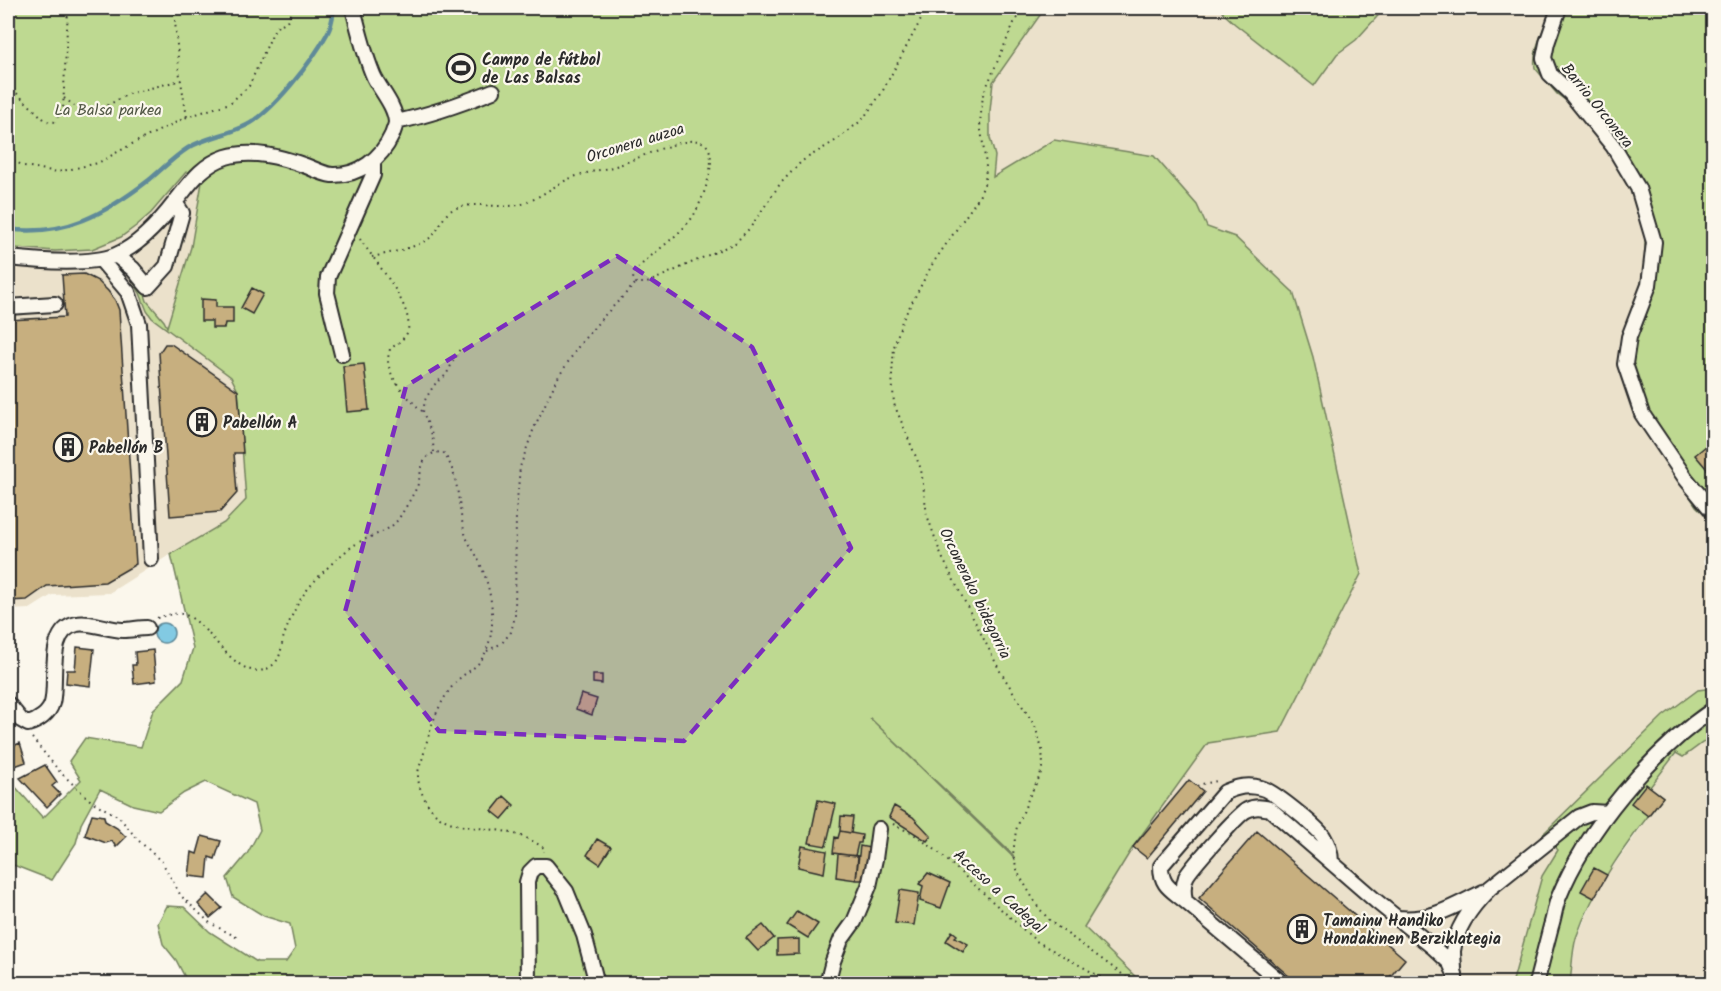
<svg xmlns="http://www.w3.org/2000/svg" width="1721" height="991" font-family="Kalam,sans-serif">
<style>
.built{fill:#ebe1cb}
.green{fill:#bed991;stroke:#74825e;stroke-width:1.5;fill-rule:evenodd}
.water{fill:#82cae3;stroke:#5f8a99;stroke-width:1.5}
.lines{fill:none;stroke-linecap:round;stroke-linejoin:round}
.stream{stroke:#5f8a99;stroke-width:4.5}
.building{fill:#c7af7f;stroke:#2b2b2b;stroke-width:1.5}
.minor-casing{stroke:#2b2b2b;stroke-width:18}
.path{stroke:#2b2b2b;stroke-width:2;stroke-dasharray:1.5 4.5;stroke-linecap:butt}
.minor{stroke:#fbf7ec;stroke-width:14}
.marked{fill:#7b2cbf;fill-opacity:0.2;stroke:#7b2cbf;stroke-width:4.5;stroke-dasharray:12 8;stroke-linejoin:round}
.labels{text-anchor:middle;stroke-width:4.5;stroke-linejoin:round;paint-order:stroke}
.poi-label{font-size:16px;font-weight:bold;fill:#2b2b2b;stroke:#fbf7ec;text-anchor:start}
.street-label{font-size:16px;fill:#2b2b2b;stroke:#fbf7ec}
.park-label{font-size:16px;fill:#505644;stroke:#fbf7ec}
</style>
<rect width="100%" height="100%" fill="#fbf7ec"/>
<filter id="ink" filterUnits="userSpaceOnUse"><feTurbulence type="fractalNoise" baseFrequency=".0167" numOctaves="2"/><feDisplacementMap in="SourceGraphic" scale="12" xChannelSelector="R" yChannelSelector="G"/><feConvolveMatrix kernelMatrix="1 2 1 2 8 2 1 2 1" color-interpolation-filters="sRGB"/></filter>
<g filter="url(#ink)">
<!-- built -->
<path class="built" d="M1045,8H1220L1224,15L1314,86L1337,54L1356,40L1385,8H1552L1557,94L1572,105L1591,127L1609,152L1634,196L1645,230V257L1639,293L1641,420L1696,506L1713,522V540L1703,562L1713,580L1714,688L1698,690L1663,716L1543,834L1558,850L1542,876L1512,983H1142L1084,927L1133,847L1208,743L1280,732L1361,574L1313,357L1293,291L1235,237L1207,227L1197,205L993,177L995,156L990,138V111L993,82Z
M187,171L203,176L191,247L167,328L231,377L238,391L246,500L224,523L171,554L109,593L52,595L30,609L8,610V245L16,248L55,251L92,249L121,237L136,226L151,213Z
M1713,735V983L1570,984L1576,940L1594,898L1607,875L1662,798L1650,787L1677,753L1683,757Z"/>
<!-- green -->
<path class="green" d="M8,8H1045L993,82L990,111V138L995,156L993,177L1054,140L1154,156L1197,205L1207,227L1235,237L1293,292L1313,357L1361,574L1280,732L1208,743L1133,847L1084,927L1142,983H188L176,960L163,944L158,923L167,906L184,907L210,932L257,962H286L295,949L290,924L264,916L233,897L227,878L247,854L260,830L254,804L206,782L184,793L159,811L133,805L100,789L81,824L76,843L52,880L8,863V785L12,783L43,818L81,780L69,761L85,738L141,747L153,710L183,680L193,648L171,554L224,523L246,500L238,391L231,377L152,318L147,311L140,293L128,273L143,288L147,301L164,321L167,327L191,247L203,176L186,172L151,213L136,226L121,237L92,249L55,251L16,248L8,245ZM870,718L1013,855L1015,860V859Z
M1220,8H1385L1356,40L1337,54L1314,86L1235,24L1224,14Z
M1552,8H1713V522L1696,506L1641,420L1626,386L1645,257V230L1634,196L1609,152L1591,127L1572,105L1557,94L1535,68C1532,49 1546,25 1552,8Z
M1713,688V735L1683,757L1676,753L1650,787L1663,797C1629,840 1594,886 1576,938C1572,952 1572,969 1570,983L1512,984L1542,876L1558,850L1543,834L1663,716L1698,690Z"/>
<!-- water -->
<path class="water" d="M154 633a10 10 0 1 1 20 0a10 10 0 1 1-20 0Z"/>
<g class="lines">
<!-- stream -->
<path class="stream" d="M8,229C64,237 105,214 149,180C161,170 174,157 188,148C206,137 228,135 247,125C273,112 313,60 327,34C332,26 333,16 334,8"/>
</g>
<!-- building -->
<path class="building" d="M84,274L98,281L108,291L115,300L119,310L136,564L105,582L47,586L27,600L8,601V320L65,317L62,275Z
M252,288L263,294L252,314L241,308Z
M201,299L216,300V307H233V323H225L224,328H212V321H201Z
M165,344H171L238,391L243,453H234L237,493L220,512L170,516L159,353Z
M364,364L369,410L347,412L343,366Z
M1706,446L1714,455V474L1712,475L1695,455Z
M77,647L94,649L90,686L66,683L67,670H75Z
M153,650L156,681L134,684L132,665H136L135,652Z
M593,675H602V684L593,683Z
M581,694L597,699L592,715L576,709Z
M20,743L26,762L12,767L8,754V748Z
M45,765L57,782L52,786L60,794L47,807L20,778Z
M1189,780L1203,791L1147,858L1133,847Z
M1646,784L1663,797L1648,816L1631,803Z
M504,796L514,805L502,819L492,811Z
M818,800L836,804L826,846L809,843Z
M894,806L913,817L931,836L927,841L889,817Z
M92,814L104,816L105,821L117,828L126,837L116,847L112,841L106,843L85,835Z
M841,816L853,817L851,833L840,831Z
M840,831L862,835L861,843H858L855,856L833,853L835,837L838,838Z
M1257,831L1405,959L1384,984H1298L1199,898Z
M202,836L221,841L215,859L209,857L207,878L189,876L192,852L197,854Z
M597,839L611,847L600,864L587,855Z
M802,846L827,851L824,873L798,867Z
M860,846L870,848L866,880H856Z
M838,854L858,856L856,880L836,877Z
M1594,868L1607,875L1594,898L1581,891Z
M928,873L950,883L941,908L920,901L923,886L919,884Z
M900,890L919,893L914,925L895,923Z
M208,894L222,908L210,918L198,904Z
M797,911L818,924L808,938L787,925Z
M763,925L774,938L758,951L746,938Z
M952,931L957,935L955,937L968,944L963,952L946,941Z
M799,939V954L777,955V940Z"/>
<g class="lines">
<!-- minor casing -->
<g class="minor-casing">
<path id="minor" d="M1559,8L1547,43L1544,58L1550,74L1571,94L1613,146L1638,188L1654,242L1649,285L1629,337L1625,364L1642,414L1686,479L1714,513
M396,122C430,115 461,104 493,91
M116,255L133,269L148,287L167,266L182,213L175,202
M8,258C36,261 90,266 116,255C140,245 160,222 176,201C191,182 202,165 226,157C252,149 281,157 306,166C314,169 323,174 332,175C359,176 381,159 392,135C393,132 396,125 396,122C395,106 381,91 374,77C364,54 359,31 353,8
M101,260L128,292L139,324L151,559
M8,307L55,304
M342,354L327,293L328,277L373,175V162
M8,704L21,720L28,724C38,721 49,714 52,703C58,681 45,630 77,624C88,621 110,630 123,630C131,630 139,628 147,628
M1185,901C1171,889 1161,886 1161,866L1225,792C1237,787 1248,784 1261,788C1272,790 1316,826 1323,836C1328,844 1331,853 1331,862
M1398,918C1433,921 1452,907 1483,892
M1454,970C1454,964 1453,957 1453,951C1456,926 1473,905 1490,888L1579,817L1592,812L1608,813
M528,984L527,882L530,872L536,866H546L566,891L584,935L597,984
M827,984L833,961L841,940L854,922L869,886L875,859L879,829
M1283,984L1185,901C1183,892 1183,885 1186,877C1190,869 1239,813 1247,810C1255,806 1261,807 1270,809L1376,901L1433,947L1450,963L1455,974V984
M1536,984C1541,964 1546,945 1551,926C1554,917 1555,907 1558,899C1586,829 1652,751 1714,709"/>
</g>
<!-- path -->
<path class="path" d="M174,8L179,70L187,117
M1025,8L1014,23L983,95L980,123L986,165L985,182L979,197L933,263L902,321L894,347L892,375L894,404L921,469L927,515L941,555L1000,671L1035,726L1042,749L1043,764L1040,776L1029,797L1016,830L1013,855L1018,873L1038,907L1051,922L1126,977L1132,984
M8,85L46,121L54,122L63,109L68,8
M64,98L76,107L85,111L103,108L128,94L181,80
M8,158L24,166L58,172L98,163L132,144L187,117L230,103L249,86L275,28L287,21L293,8
M360,239C373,259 417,309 407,333C403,340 397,344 390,349C390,349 388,358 388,358C387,378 410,400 423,412
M372,257C389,253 424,247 435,233C441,225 444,213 454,209C475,200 500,210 522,204C539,199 554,185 571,178C586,172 603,170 619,165C637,159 680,138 698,141C726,145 701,205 692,218C676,239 653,252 635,271L633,279L636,283H647L735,243L750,228L780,184L802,161L835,141L862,120L881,94L924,14L929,8
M434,452L432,435L423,412L425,400L434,385L446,375L461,347
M157,618C167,615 178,611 188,616C212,627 242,692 274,664C281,657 281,649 283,639C288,624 295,607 304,594C314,580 341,553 356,544C369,536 386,533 396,522C400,518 414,493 417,487C423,470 419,452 443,452C462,478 456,510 467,539C470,546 475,552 478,559C491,586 498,623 486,651C479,669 465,671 455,683C437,704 429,731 423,757C421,763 418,769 418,775C418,788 425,802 434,812C449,829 485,827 507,832C521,835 532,840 544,848V852
M487,651L502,643L511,632L515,616L516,512L520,467L534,428L557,379L580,344L603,317L636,283
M32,738L60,772L91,801L119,817L138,840L162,862L181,896L210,923L240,939
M1197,786L1202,784L1217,781
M893,824L915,835L937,851L1036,941L1099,976L1108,984"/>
<!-- minor -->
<use href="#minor" class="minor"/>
</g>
</g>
<!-- marked area -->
<path class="marked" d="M617,256L752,347L851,548L684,741L439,731L345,612L406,386Z"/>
<!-- icons -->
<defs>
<g id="stadium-ring" transform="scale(1.5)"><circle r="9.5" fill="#fbf7ec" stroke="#2b2b2b" stroke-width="1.5"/><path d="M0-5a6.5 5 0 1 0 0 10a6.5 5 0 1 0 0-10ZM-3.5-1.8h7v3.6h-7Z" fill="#2b2b2b"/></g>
<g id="building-ring" transform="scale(1.5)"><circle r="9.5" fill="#fbf7ec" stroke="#2b2b2b" stroke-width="1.5"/><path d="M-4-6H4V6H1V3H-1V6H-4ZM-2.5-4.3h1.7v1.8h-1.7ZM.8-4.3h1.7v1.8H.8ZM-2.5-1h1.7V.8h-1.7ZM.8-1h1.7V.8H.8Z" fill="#2b2b2b"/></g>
</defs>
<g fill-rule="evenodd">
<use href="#stadium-ring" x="461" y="68"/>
<use href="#building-ring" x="202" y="422"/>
<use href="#building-ring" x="68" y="447"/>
<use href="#building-ring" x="1302" y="929"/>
</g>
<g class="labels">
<!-- poi labels -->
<g class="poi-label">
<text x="482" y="65">Campo de fútbol<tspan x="482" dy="18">de Las Balsas</tspan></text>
<text x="223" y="428">Pabellón A</text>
<text x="89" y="453">Pabellón B</text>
<text x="1323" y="926">Tamainu Handiko<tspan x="1323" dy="18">Hondakinen Berziklategia</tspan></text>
</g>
<!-- street labels -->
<g class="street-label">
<text transform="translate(1598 105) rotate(51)" y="6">Barrio Orconera</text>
<text transform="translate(635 142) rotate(-17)" y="6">Orconera auzoa</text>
<text transform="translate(976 593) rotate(64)" y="6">Orconerako bidegorria</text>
<text transform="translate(1000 891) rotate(42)" y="6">Acceso a Cadegal</text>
</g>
<!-- park labels -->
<g class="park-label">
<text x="108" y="115">La Balsa parkea</text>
</g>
</g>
<!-- margin -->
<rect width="1721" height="991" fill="none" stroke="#fbf7ec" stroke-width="30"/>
<rect x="15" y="15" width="1691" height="961" fill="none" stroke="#2b2b2b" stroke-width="2" filter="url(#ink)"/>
</svg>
